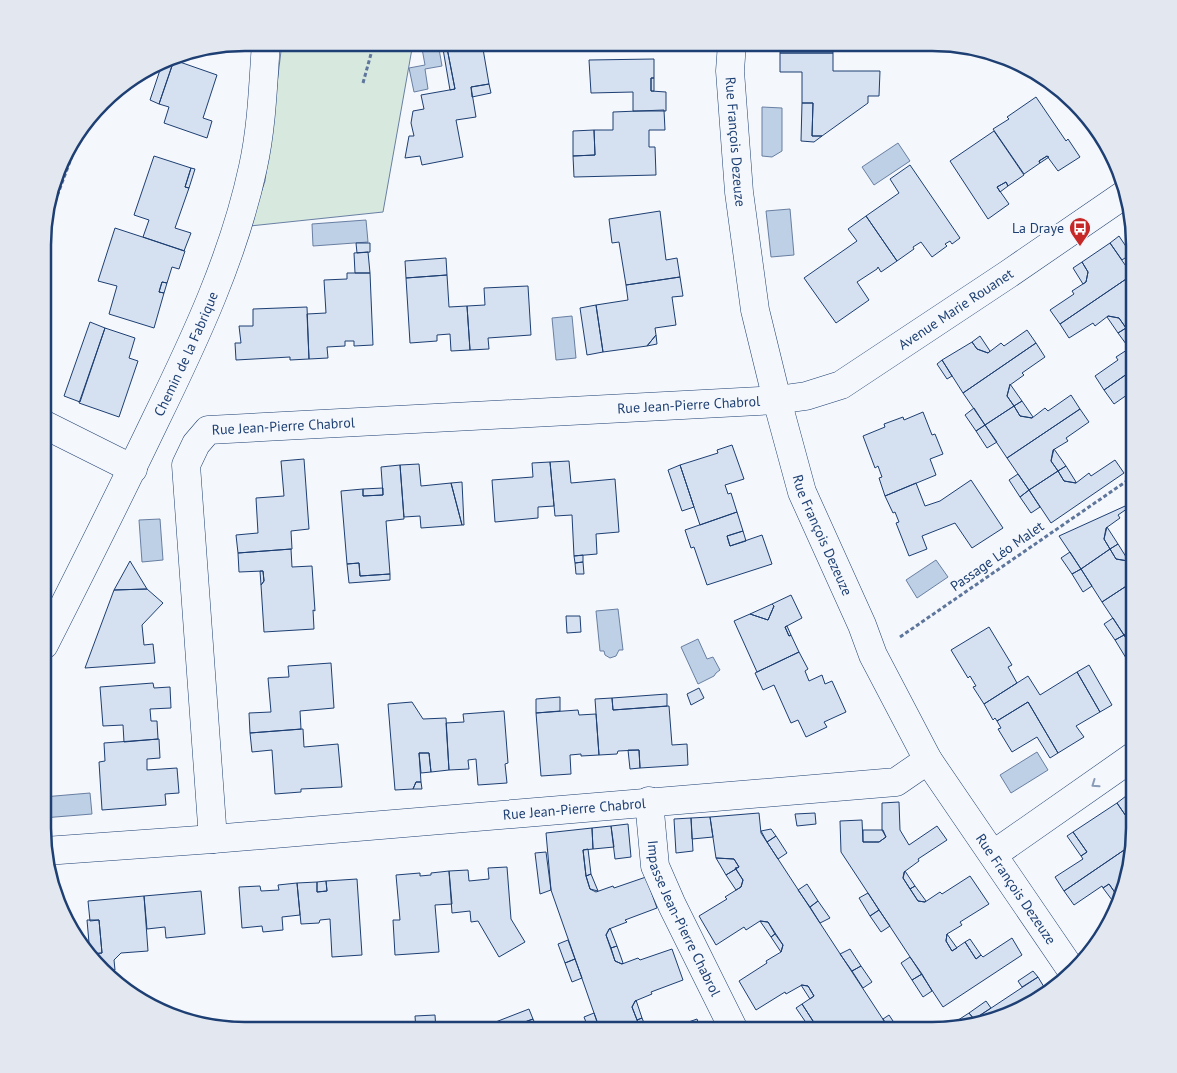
<svg xmlns="http://www.w3.org/2000/svg" width="1177" height="1073" font-family="'PT Sans',sans-serif">
<style>
.green{fill:#d7e8df;stroke:#687fa3}
.water{fill:#bed0e5;stroke:#687fa3}
.building{fill:#d5e0f0;stroke:#1d3f73}
.lines{fill:none;stroke-linecap:round;stroke-linejoin:round}
.minor-casing{stroke:#1d3f73;stroke-width:29}
.path{stroke:#5e769c;stroke-width:3;stroke-dasharray:4 2.5;stroke-linecap:butt}
.minor{stroke:#f4f7fb;stroke-width:28}
.oneway{stroke:#889bb7}
.labels{text-anchor:middle;stroke-width:4;stroke-linejoin:round;paint-order:stroke}
.street-label{font-size:14px;fill:#1d3f73;stroke:#f4f7fb}
.poi-label{font-size:14px;fill:#1d3f73;stroke:#f4f7fb;text-anchor:end}
.rim{fill:none;stroke:#1d3f73;stroke-width:2.5}
</style>
<rect width="100%" height="100%" fill="#f4f7fb"/>
<!-- green -->
<path class="green" d="M282,43H413L383,212L250,226L265,181Z"/>
<!-- water -->
<path class="water" d="M421,43H438L442,66L425,69L428,89L414,92L409,68L425,65Z
M762,107L782,108V151L772,157L762,156Z
M898,143L910,161L874,185L862,167Z
M790,209L794,255L771,257L766,211Z
M366,220L368,242L313,246L312,224Z
M572,316L576,358L556,360L552,318Z
M160,519L163,560L142,562L139,520Z
M936,560L948,577L917,598L906,580Z
M618,609L623,650H619L616,656L610,658L605,655L604,651H600L596,611Z
M698,639L707,659L713,657L720,670L716,673L714,676L698,684L681,647Z
M1037,752L1048,770L1011,793L1000,775Z
M90,793L92,814L43,818V797Z"/>
<!-- building -->
<path class="building" d="M442,43H460V46L447,48L455,89L450,90Z
M460,43H482L489,84L471,87L476,117L456,120L463,157L422,165L420,156L405,158L409,136H414L411,123L413,111L424,109L421,95L455,89L447,48L460,46Z
M482,43H504L483,48Z
M780,43H833V53H780Z
M780,53H833V71H880L879,96H868V103L822,136H812L813,103H802V72H780Z
M170,59L174,60L159,104L150,100L162,64Z
M654,59V78H651V91L666,92V111H633V92L591,93L589,60Z
M174,60L217,75L203,118L212,121L207,138L164,123L169,107L159,104Z
M651,78H654V91H651Z
M489,84L491,93L472,97L471,87Z
M1036,97L1066,141L1068,139L1080,157L1058,171L1047,156L1039,161L1040,163L1024,174L993,129L1009,119L1007,117Z
M802,103H813L812,136H822L814,142L801,141Z
M664,110L665,130H649V147H655L656,175L574,177L573,156L595,155L594,130H613V112Z
M594,130L595,155L573,156V131Z
M994,131L1024,175L1008,186L1006,182L997,187L1009,204L988,219L950,161Z
M154,156L191,168L185,187L189,188L175,228L191,233L184,251L143,237L149,220L134,215Z
M1047,156L1049,157L1040,163L1039,161Z
M910,165L960,238L952,244L950,241L945,244L947,246L932,257L921,242L913,247L914,249L897,261L866,216L899,193L890,179Z
M191,168L195,169L189,188L185,187Z
M1006,182L1008,186L1000,192L997,187Z
M660,211L666,260L677,258L680,277L626,285L619,242L612,243L609,219Z
M866,216L897,261L881,272L878,267L877,269L857,282L869,300L836,323L804,278L857,241L848,229Z
M115,228L185,251L179,269L172,267L167,283L162,282L159,292L164,293L154,328L109,314L117,286L98,281Z
M1119,236L1131,254L1122,260L1110,243Z
M356,243H370V252L357,253Z
M1110,243L1132,275L1060,324L1050,310L1074,294L1072,291L1086,282L1088,272L1082,262Z
M368,252L370,273H355L354,253Z
M446,258L447,275L406,278L405,261Z
M1082,262L1088,272L1086,282L1083,284L1073,268Z
M347,273H370L373,345L354,346V341H345V346L327,347L328,358L309,359L307,314L326,313L324,280L347,279Z
M447,275L449,307L467,306L470,350L451,351L450,334L437,335V341L410,343L406,278Z
M1132,275L1134,278V322L1126,328L1119,318L1108,316L1095,326L1093,323L1069,338L1060,324Z
M680,277L683,296L672,297L676,325L655,328L656,335L647,346L603,352L596,305L628,300L626,285Z
M162,282L167,283L164,293L159,292Z
M528,286L531,335L488,338L489,349L470,350L467,306L485,305L484,288Z
M596,305L603,352L587,355L580,308Z
M307,307L309,359L290,360V357L236,360L235,343H241L239,326H253V309Z
M1108,316L1119,318L1126,328L1118,333L1107,317Z
M90,322L105,328L80,402L64,396Z
M1134,322V369L1104,390L1095,376L1118,360L1116,357L1130,348L1132,337L1126,328Z
M105,328L135,338L129,358L138,361L119,417L79,403Z
M1126,328L1132,337L1129,348L1118,333Z
M1027,330L1036,343L963,393L942,360L972,342L977,349L988,353L1001,343L1004,346Z
M656,335L657,344L647,346Z
M980,336L990,351L988,353L977,349L972,342Z
M1036,343L1045,357L1022,373L1024,375L1010,385L1007,396L1014,406L985,425L963,393Z
M942,360L952,376L947,379L937,364Z
M1134,369V390L1114,404L1104,390Z
M1010,384L1022,401L1014,406L1007,396Z
M1071,395L1080,409L1007,458L985,425L1014,406L1020,416L1032,418L1045,408L1048,411Z
M1022,401L1033,417L1032,418L1020,416L1014,406Z
M974,408L985,425L976,431L965,415Z
M1080,409L1089,422L1066,438L1068,441L1053,450L1051,461L1058,471L1029,490L1007,458Z
M923,412L932,435L935,434L943,454L930,459L936,475L885,496L879,478L882,477L878,466L875,468L863,436L885,427L884,424L903,417L904,420Z
M985,425L997,442L987,448L976,431Z
M732,445L744,479L725,485L728,494L731,493L737,512L700,525L680,465L718,453L717,450Z
M1054,449L1066,466L1058,471L1051,461Z
M304,459L309,529L291,531L292,549L238,553L236,535L258,533L256,498L284,496L281,461Z
M1115,460L1124,473L1051,523L1029,490L1058,471L1064,481L1076,483L1089,473L1091,476Z
M569,461L571,483L615,479L619,532L596,534L597,554L574,556L572,515L555,516L550,462Z
M550,462L554,506L538,507V518L495,522L492,480L533,477L532,463Z
M419,464L421,486L451,483L462,525L421,528L420,516L404,517L400,465Z
M400,465L404,519L386,521L390,574L360,576L359,563L347,564L341,491L363,489V496L383,495L381,467Z
M680,465L694,507L682,511L668,470Z
M1066,466L1076,482V483L1064,481L1058,471Z
M1018,474L1029,490L1020,497L1009,480Z
M971,480L1003,528L972,548L955,523L922,536L927,549L909,556L896,523L899,522L895,512L893,513L885,496L916,483L925,506L940,501Z
M462,482L464,525H462L451,483Z
M383,488V495L363,496V489Z
M1029,490L1040,507L1031,513L1020,497Z
M1134,502V504L1118,515L1120,518L1106,528L1104,539L1110,549L1081,569L1059,536Z
M737,512L743,531L727,536L730,546L762,535L772,564L707,585L694,547L691,548L685,530Z
M1107,527L1118,544L1110,549L1104,539Z
M743,531L746,541L730,546L727,536Z
M1118,544L1128,560V561L1116,559L1110,549Z
M291,549L292,567L312,566L315,611L313,610L314,629L264,632L261,585L264,581L263,571L239,572L238,553Z
M1110,549L1116,559L1128,561L1134,556V581L1102,602L1081,569Z
M1070,552L1081,569L1072,574L1061,558Z
M583,555V562L575,563L574,556Z
M130,561L147,589L114,590Z
M583,562L584,574H576L575,563Z
M359,563L360,576L390,574V580L349,583L347,564Z
M1081,569L1092,586L1083,592L1072,574Z
M260,571H263L264,581L261,585Z
M1134,581V628L1124,635L1102,602Z
M147,589L163,603L142,625L144,645L153,644L155,663L85,668L114,590Z
M791,595L802,618L785,627L789,636L791,635L799,652L757,672L734,621L750,614L768,620L774,606L772,604Z
M772,604L774,606L768,620L750,614Z
M566,616H580L581,632L567,633Z
M1113,618L1124,635L1115,640L1104,624Z
M787,626L791,635L789,636L785,627Z
M989,627L1012,665L1008,667L1017,683L984,704L973,687L976,686L970,676L968,678L951,650Z
M1134,628V651L1124,635Z
M1124,635L1134,651L1126,658L1115,640Z
M799,652L808,669L805,671L809,681L822,675L825,684L832,681L846,712L824,722L827,727L806,737L798,720L791,723L774,685L763,690L755,673Z
M331,663L334,708L300,711L301,729L250,733L249,713L271,712L268,678L289,677L288,666Z
M1089,665L1112,705L1100,712L1077,672Z
M1077,672L1100,712L1076,726L1084,737L1058,753L1028,702L997,721L995,718L993,720L984,704L1028,676L1040,695Z
M153,683L154,688L170,687L171,708L150,709L151,721H157L158,739L124,742L123,725L103,726L100,687Z
M699,688L704,698L691,705L687,694Z
M667,694V706L613,710L612,698Z
M560,697V711L536,713V699Z
M612,698L613,710L669,706L672,745L687,744L688,765L640,768L639,750L618,751L617,754L599,755L595,699Z
M412,702L423,719L446,718L449,770L431,772L429,753H419L421,782H416L413,789L395,790L388,704Z
M1028,702L1058,753L1050,758L1037,737L1012,752L998,729L1001,728L997,721Z
M578,710L579,715L596,714L599,755L581,756V754L570,755L571,774L541,776L536,713Z
M504,711L508,763L505,764L507,783L478,785L476,759L468,760L469,769L449,770L446,723L464,722L463,714Z
M303,729L304,747L338,744L342,787L301,789V792L275,794L272,750L252,752L250,733Z
M159,739L160,758L147,759V770L177,768L179,793L165,794L166,805L102,810L99,762L105,761L104,743Z
M628,750H639L640,768L630,769Z
M419,753H429L431,772L421,773Z
M416,782H421L422,789H413Z
M1126,796L1134,809V819L1130,822L1117,803Z
M899,802L900,830L909,845L937,826L947,840L918,859L919,861L904,872L903,878L918,901L925,902L940,892L942,894L970,876L989,904L960,922L962,925L947,934L946,941L952,951L965,942L976,959L981,955L983,957L1012,938L1022,955L943,1007L841,852L840,821L862,820L863,842H879L886,837L882,830V803Z
M1117,803L1130,822L1134,819V828L1130,846L1064,891L1055,877L1083,859L1081,856L1087,852L1073,832Z
M759,813L761,833L890,1030H803L808,1027L807,1024L813,1021L802,1004L814,996L808,986L802,985L786,994L785,992L756,1010L739,981L767,963L766,961L781,952L783,945L768,922L760,921L746,930L744,927L716,945L699,916L727,899L725,897L741,887L743,880L735,868L739,867L734,859L716,858L710,817Z
M815,813L816,824L797,826L795,814Z
M710,817L713,837L692,839L691,818Z
M691,818L693,851L676,853L674,819Z
M628,824L631,857L615,859L611,826Z
M611,826L614,847L593,849L592,828Z
M592,828L593,849L583,850L586,876L590,889L596,892L613,886L614,888L646,877L657,908L625,920L627,922L609,929L606,935L615,961L622,964L638,958L640,960L672,949L683,980L651,992L652,994L635,1001L632,1007L641,1030H600L551,890L546,833Z
M771,829L776,836L767,842L761,831Z
M863,830H883L886,837L879,842H863Z
M1073,832L1087,852L1081,856L1067,836Z
M776,836L787,853L778,859L767,842Z
M1130,846L1118,897L1109,884L1103,888L1102,886L1074,905L1064,891Z
M588,849L591,874L586,876L583,850Z
M546,852L551,890L540,894L535,853Z
M716,858L734,859L739,867L726,875Z
M507,867L511,919L525,942L499,957L478,921L471,922L470,911L452,913L449,871L468,870L469,881L489,879L488,868Z
M736,869L743,880L741,887L736,890L726,875Z
M449,871L452,904L435,905L439,952L395,955L393,920H400L396,875L420,873V876L431,875V873Z
M905,871L915,886L910,889L903,878Z
M591,874L598,891L590,889L586,876Z
M357,879L362,955L332,957L330,919L320,920L319,923L301,924L297,883L317,882V892L327,891L326,881Z
M326,881L327,891L317,892V882Z
M297,883L300,915L282,917L283,930L263,932L262,926L242,928L239,887L260,886L261,891L279,890L278,885Z
M807,884L818,901L810,907L798,890Z
M1109,884L1118,897L1117,903L1115,904L1103,888Z
M915,886L926,901L925,902L918,901L910,889Z
M201,891L205,934L166,938L165,927L147,929L144,896Z
M868,893L879,910L870,916L859,898Z
M144,896L148,951L121,953L114,960L115,970L105,971L93,961L90,957V954L102,953L99,920L90,921L88,901Z
M818,901L830,918L820,923L810,907Z
M66,902L67,920L57,903Z
M879,910L890,926L881,932L870,916Z
M87,920H99L102,953L90,954Z
M760,921L768,922L775,934L771,937Z
M610,928L617,946L611,948L606,935Z
M775,934L783,945L781,952L771,937Z
M947,934L957,948L952,951L946,941Z
M970,939L981,955L976,959L965,942Z
M568,940L575,959L565,963L558,944Z
M617,946L623,963L622,964L615,961L611,948Z
M850,949L861,966L852,971L840,954Z
M910,957L922,974L912,980L901,963Z
M575,959L582,978L572,982L565,963Z
M861,966L872,982L863,988L852,971Z
M1033,971L1038,977L1022,987L1018,981Z
M922,974L932,991L923,997L912,980Z
M1038,977L1047,992L1009,1015L964,1026Z
M801,985L808,986L814,996L810,999Z
M636,1000L642,1018L637,1020L632,1007Z
M986,1001L991,1008L974,1019L969,1013Z
M802,1004L813,1021L807,1024L796,1008Z
M529,1009L533,1019L503,1030H496L493,1023Z
M594,1013L600,1030H589L584,1017Z
M969,1013L974,1019L964,1026L955,1028L952,1024Z
M435,1015L436,1030H416L415,1016Z
M889,1015L899,1030H890L883,1019Z
M642,1018L647,1030H641L637,1020Z
M533,1019L538,1030H503Z
M697,1019L701,1030H666Z"/>
<g class="lines">
<!-- minor casing -->
<g class="minor-casing">
<g id="minor">
<path id="s1" d="M732,43L730,71L739,192L755,310L777,400L802,492L862,625L873,655L928,760L1072,971"/>
<path d="M45,425L133,469"/>
<path id="s2" d="M44,645C82,570 119,496 155,421C195,339 234,256 253,167C262,126 263,84 266,43"/>
<path id="s3" d="M649,801L655,866L672,905L734,1030"/>
<path id="s4" d="M213,839L186,465L196,444L208,430L777,400L806,396L841,385L1007,275L1125,194"/>
<path id="s5" d="M45,851L213,839L896,782L928,760"/>
<path d="M994,854L1134,756"/>
</g>
</g>
<!-- path -->
<path class="path" d="M363,83L374,43
M46,226L82,129
M900,637L1134,476"/>
<!-- minor -->
<use href="#minor" class="minor"/>
</g>
<!-- one-way arrows -->
<defs><path id="oneway-chevron" d="M-2-3.5L2.5 0L-2 3.5" fill="none" stroke-width="1.6" stroke-linecap="round" stroke-linejoin="round" transform="scale(1.25)"/></defs>
<use class="oneway" href="#oneway-chevron" transform="translate(1095 784) rotate(145)"/>
<!-- icons -->
<defs>
<g id="bus-pin" transform="scale(1.125)"><path d="M0 17L-7.5 6A9.5 9.5 0 1 1 7.5 6Z" fill="#c62828" stroke="#f4f7fb"/><path d="M-5-6H5V4H4V6H2V4H-2V6H-4V4H-5ZM-3.5-4V0h7V-4ZM-3.5 1.2v1.5H-2V1.2ZM2 1.2v1.5H3.5V1.2Z" fill="#fff"/></g>
</defs>
<g fill-rule="evenodd">
<use href="#bus-pin" x="1080" y="228"/>
</g>
<g class="labels">
<!-- street labels -->
<g class="street-label">
<text dy="5" stroke="none"><textPath href="#s1" startOffset="99">Rue François Dezeuze</textPath></text>
<text dy="5" stroke="none"><textPath href="#s4" startOffset="1190">Avenue Marie Rouanet</textPath></text>
<text dy="5" stroke="none"><textPath href="#s2" startOffset="324">Chemin de la Fabrique</textPath></text>
<text dy="5" stroke="none"><textPath href="#s4" startOffset="898">Rue Jean-Pierre Chabrol</textPath></text>
<text dy="5" stroke="none"><textPath href="#s4" startOffset="492">Rue Jean-Pierre Chabrol</textPath></text>
<text dy="5" stroke="none"><textPath href="#s1" startOffset="504">Rue François Dezeuze</textPath></text>
<text transform="translate(997 556) rotate(-35)" y="5">Passage Léo Malet</text>
<text dy="5" stroke="none"><textPath href="#s5" startOffset="531">Rue Jean-Pierre Chabrol</textPath></text>
<text dy="5" stroke="none"><textPath href="#s1" startOffset="909">Rue François Dezeuze</textPath></text>
<text dy="5" stroke="none"><textPath href="#s3" startOffset="124">Impasse Jean-Pierre Chabrol</textPath></text>
</g>
<!-- poi labels -->
<g class="poi-label">
<text x="1064" y="233">La Draye</text>
</g>
</g>
<!-- crop -->
<path d="M0 0H1177V1073H0ZM245 51H932A194 194 0 0 1 1126 245V828A194 194 0 0 1 932 1022H245A194 194 0 0 1 51 828V245A194 194 0 0 1 245 51Z" fill="#e3e8f0" fill-rule="evenodd"/>
<path class="rim" d="M245 51H932A194 194 0 0 1 1126 245V828A194 194 0 0 1 932 1022H245A194 194 0 0 1 51 828V245A194 194 0 0 1 245 51Z"/>
</svg>
